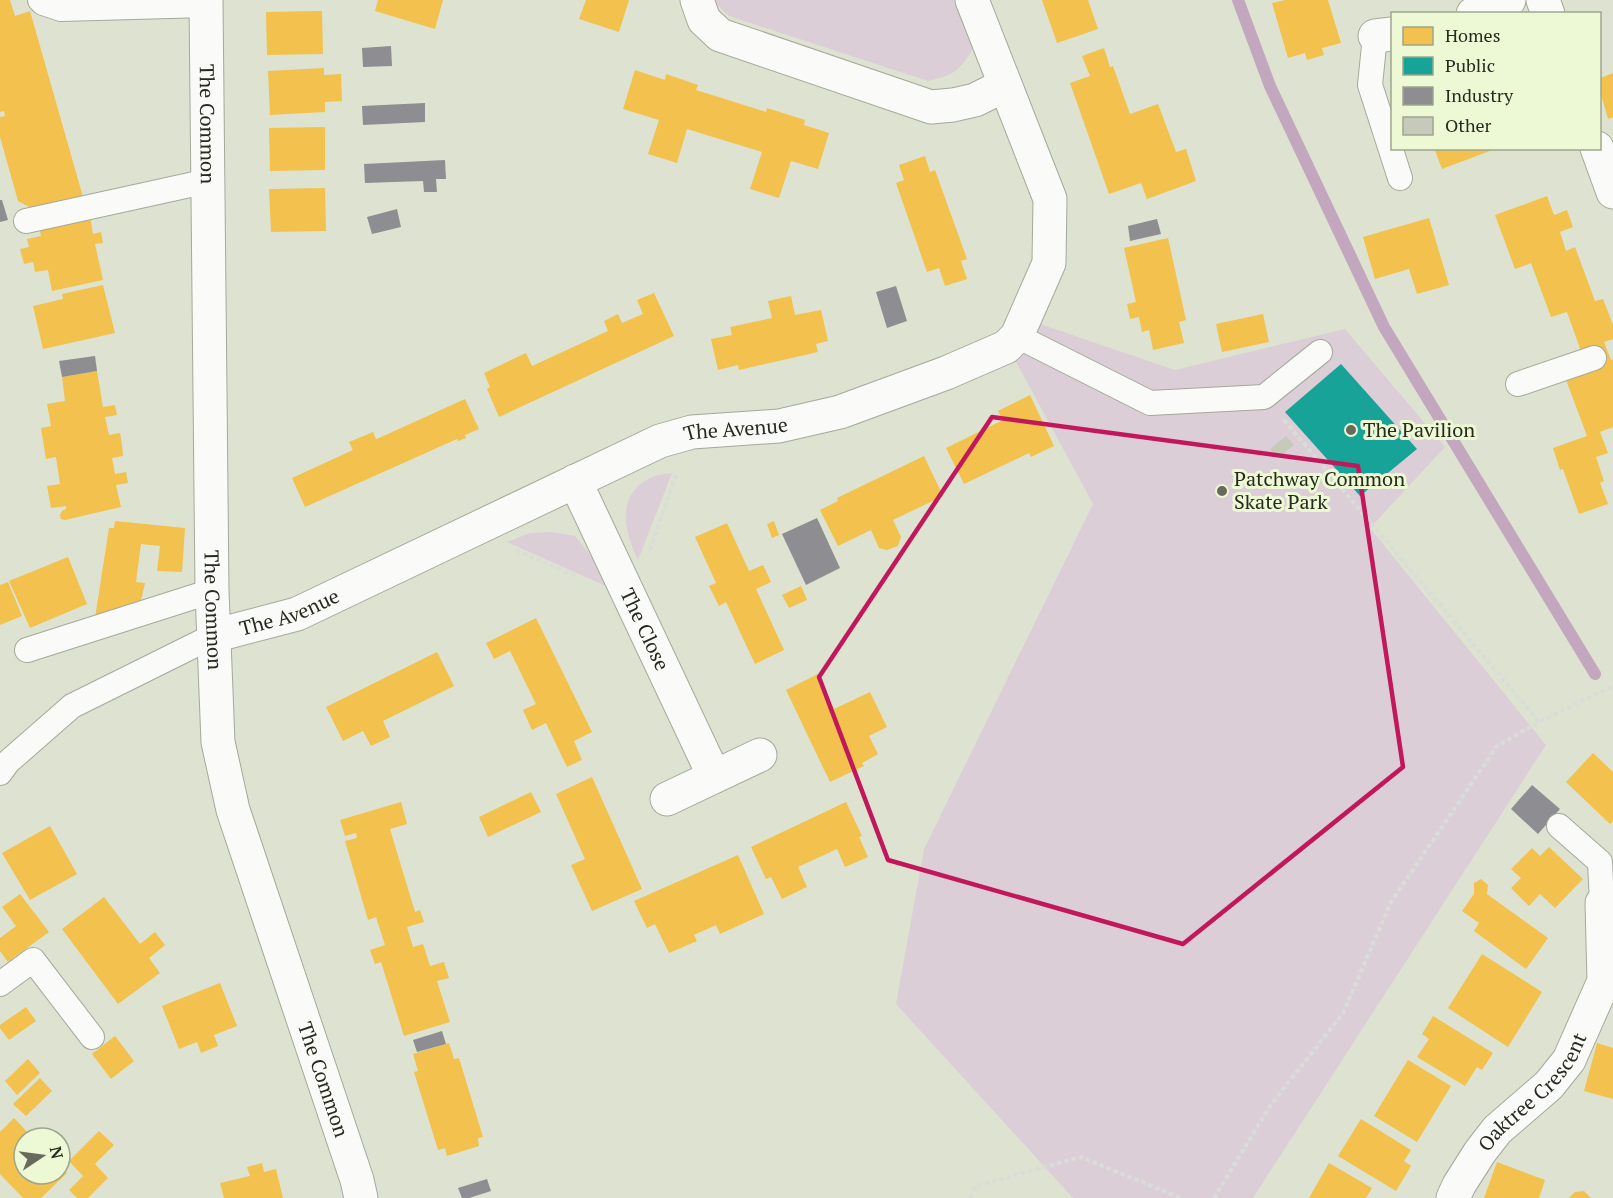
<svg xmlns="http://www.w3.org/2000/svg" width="1613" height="1198" font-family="'PT Serif',serif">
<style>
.green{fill:#dcced7}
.homes{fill:#f2c14e}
.public{fill:#17a398}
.industry{fill:#8d8d92}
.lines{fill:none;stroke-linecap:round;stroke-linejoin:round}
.stream{stroke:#c2a7be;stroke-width:12}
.building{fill:#c5cabb}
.service-casing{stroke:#a4a99a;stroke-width:26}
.minor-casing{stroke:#a4a99a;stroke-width:35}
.path{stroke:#dadcd7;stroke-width:4;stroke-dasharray:4.5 3;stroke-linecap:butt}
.service{stroke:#fafbf8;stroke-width:24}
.minor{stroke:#fafbf8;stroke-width:33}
.marked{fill:none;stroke:#c2185b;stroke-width:4.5;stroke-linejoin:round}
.poi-dot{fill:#676b5c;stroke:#edf8d5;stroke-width:2}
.labels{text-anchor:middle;stroke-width:6;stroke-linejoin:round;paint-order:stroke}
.street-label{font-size:20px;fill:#272b1e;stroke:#edf8d5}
.poi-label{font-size:20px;fill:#272b1e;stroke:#edf8d5;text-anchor:start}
</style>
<rect width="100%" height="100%" fill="#dde3d0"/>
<!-- green -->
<path class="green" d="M715,0H957L969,29L973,48C959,72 954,75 928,81L729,16L718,6Z
M1040,324L1175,370L1345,329L1445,447L1370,528L1546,745L1253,1198H1073L896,1004L924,849L1093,504L1014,358Z
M672,473L638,560C625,532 615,498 648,479C655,475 664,474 672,473Z
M551,532L575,536L596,562L608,587L507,542L530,533Z"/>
<!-- homes -->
<path class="homes" d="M0,0H10L15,16L30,11L83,197L35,210L18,201L0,137V117L5,116L4,111L0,112Z
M378,0H443L435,29L375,11Z
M586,0H629L619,32L579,19Z
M1042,0H1088L1098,29L1057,43Z
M1285,0H1328L1341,43L1322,48L1324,55L1307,60L1305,53L1288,58L1272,3Z
M322,11L323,54L267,55L266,12Z
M1104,48L1110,67L1113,66L1130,114L1158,104L1176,152L1186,149L1196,181L1147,199L1141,183L1109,194L1070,83L1090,76L1082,56Z
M324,68V75L341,74L342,101L325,102V112L270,115L268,71Z
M635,70L665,80L666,74L698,85L696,90L766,112L767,108L805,120L804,125L829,133L818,169L791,161L779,198L750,189L762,152L687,129L677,163L648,154L659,120L623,109Z
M1613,73V117L1608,119L1600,91V78Z
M325,127V170L270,171L269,128Z
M1434,148H1495V149L1442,169Z
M925,156L930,172L935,170L967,259L961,261L967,279L945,286L939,268L927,272L896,183L904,180L899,165Z
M325,188L326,231L271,232L269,189Z
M1547,196L1554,215L1567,210L1573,227L1560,232L1566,251L1575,247L1595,301L1603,299L1613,325V339L1604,342L1611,360L1613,359V427L1600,432L1608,453L1596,457L1604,481L1600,483L1608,504L1579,514L1563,469L1560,470L1553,448L1587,436L1565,377L1581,351L1567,312L1551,317L1531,263L1515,269L1495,215Z
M90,216L93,234L101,232L103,243L95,244L103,280L52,291L48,270L35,272L33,262L24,264L20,249L29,247L27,239L41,236L39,227Z
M1429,218L1449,285L1417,294L1409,269L1375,279L1363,237Z
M1168,238L1186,320L1179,322L1184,343L1153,350L1149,330L1142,332L1139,317L1130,319L1127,304L1136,302L1124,248Z
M103,285L115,333L43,349L33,306L63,299L62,294Z
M654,293L674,336L499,417L487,389L490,387L484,373L526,353L532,366L608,331L604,321L618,314L622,323L643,314L637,300Z
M791,296L795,315L821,310L828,341L816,344L818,352L739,370L738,365L718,370L711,339L732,335L730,327L772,318L768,301Z
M1263,314L1269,342L1222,352L1216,324Z
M97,371L103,407L115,405L117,415L105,417L109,435L120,433L122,445L123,456L112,458L115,474L126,472L128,483L116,485L121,507L65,520L61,519L60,515L62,511L66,509V506L51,508L47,486L60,484L56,457L46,459L41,428L51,426L47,404L65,401L62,377Z
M1030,395L1054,446L1031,457L1029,453L964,484L946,448L1003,420L998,411Z
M465,399L479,429L465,435L466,438L458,441L457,439L305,507L292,478L353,450L349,442L373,432L376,439L379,438Z
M924,456L943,496L893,520L901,537L898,546L887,550L879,548L871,530L838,546L820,510L838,501L837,498Z
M115,521L185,528L182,572L157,571L160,546L141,544L136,582L145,583L140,605L95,618L109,528H114Z
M774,521L779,535L772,538L767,524Z
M727,523L749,571L763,565L771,582L756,589L784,650L755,664L726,602L719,606L709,586L716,583L695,537Z
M68,557L87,604L30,628L9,581Z
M8,582L22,616L0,625V585Z
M801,586L807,600L789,608L782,595Z
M536,618L592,732L574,741L582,760L567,767L546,723L532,730L523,710L536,704L510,651L494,659L486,643Z
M437,652L454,686L383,721L390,737L371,746L363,731L343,741L326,707Z
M818,674L834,709L870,692L887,727L869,736L878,754L862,763L864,766L830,782L786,690Z
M1593,753L1613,772V821L1610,824L1566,782Z
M592,777L642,889L592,911L571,865L585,859L556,794Z
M531,792L541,812L488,837L479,817Z
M401,802L407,824L390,829L415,912L420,910L424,922L407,927L413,947L423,944L430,966L444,962L449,978L437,981L450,1022L404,1036L381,962L375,964L370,950L385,945L376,917L368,920L345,841L357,838L356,833L345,836L340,820Z
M846,802L862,836L859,837L868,857L845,867L837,849L798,867L807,887L782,899L771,877L766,879L751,847Z
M50,826L77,874L30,900L2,853Z
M1549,847L1583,879L1555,908L1540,894L1529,906L1511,888L1521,878L1511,869L1532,848L1540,856Z
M738,855L764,914L720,934L716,925L694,935L697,941L669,953L655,924L647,928L634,901Z
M1481,879L1488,885L1487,894L1548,938L1526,969L1474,931L1479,923L1462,911L1474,894V883Z
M20,894L49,932L8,962L0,951V938L16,926L2,907Z
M104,897L140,944L155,932L165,945L149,958L160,973L118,1004L62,929Z
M1482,954L1542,992L1508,1047L1448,1008Z
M220,983L237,1026L214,1035L218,1046L201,1053L197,1042L179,1049L162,1006Z
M26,1007L36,1021L9,1040L0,1028V1025Z
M1433,1016L1493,1053L1482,1070L1477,1067L1465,1086L1417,1057L1429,1039L1422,1034Z
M115,1036L134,1061L111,1079L92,1054Z
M449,1043L454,1059L459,1058L483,1137L478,1138L479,1146L447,1156L445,1148L438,1150L414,1072L418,1071L413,1054Z
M1597,1043L1613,1048V1099L1584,1091Z
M28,1059L40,1073L17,1095L5,1081Z
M1408,1060L1451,1086L1417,1142L1374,1116Z
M40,1078L52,1091L26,1116L13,1104Z
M14,1118L33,1138H24V1174H60V1166L67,1173L41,1198H23L0,1174V1132Z
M1361,1119L1411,1150L1404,1161L1411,1166L1396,1191L1338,1156Z
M99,1131L114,1145L95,1164L108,1178L88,1198H77L69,1190L83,1176L69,1161Z
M1497,1162L1545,1180L1539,1198H1484Z
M262,1163L264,1172L276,1169L283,1198H224L220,1183L250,1176L247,1167Z
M1329,1163L1372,1188L1366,1198H1309Z
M1584,1191L1591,1198H1569L1575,1192Z"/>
<!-- public -->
<path class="public" d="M1341,364L1417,449L1360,496L1285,412Z"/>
<!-- industry -->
<path class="industry" d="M391,46L392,66L363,67L362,48Z
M425,103V122L363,125L362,106Z
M445,160L446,179H436L437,192H424L423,181L365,183L364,164Z
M0,200H2L8,220L0,222Z
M397,209L401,227L372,234L367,217Z
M1157,219L1161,234L1130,241L1128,226Z
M896,286L907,321L887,328L876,292Z
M95,356L97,371L62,377L59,361Z
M817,518L840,568L806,585L782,534Z
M1532,785L1560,809L1538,834L1511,809Z
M442,1031L446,1044L417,1052L413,1040Z
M487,1179L491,1191L469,1198H462L458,1188Z"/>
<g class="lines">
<!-- stream -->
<path class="stream" d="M1238,0L1270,86L1384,327L1595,674"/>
</g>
<!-- building -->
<path class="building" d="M1286,436L1294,445L1278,458L1270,449Z"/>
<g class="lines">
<!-- service casing -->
<g class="service-casing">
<path id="service" d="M40,0L43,3L61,9L206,5
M1375,36L1370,85L1400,178
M26,221L208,181
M1017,336L1150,403L1264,397L1320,352
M1518,384L1594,358
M27,650L212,591
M0,773L8,762L72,706L213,636
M1559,826L1600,862L1602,903
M0,984L33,960L92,1037"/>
</g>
<!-- minor casing -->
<g class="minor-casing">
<g id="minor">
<path id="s1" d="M206,0L212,591L218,742L233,810L357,1180L361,1198"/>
<path d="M697,0L704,20L720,35L931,107L953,105L975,100L1005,85"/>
<path d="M1543,0L1548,14"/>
<path d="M1473,14L1509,0"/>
<path d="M1375,36L1392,34"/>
<path d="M1597,148L1613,192"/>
<path id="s2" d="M575,481L714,776"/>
<path id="s3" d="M213,636L297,614L660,441L692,432L779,426L840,412L946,373L1006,347L1017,336L1049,263L1050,199L972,0"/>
<path d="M667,799L760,755"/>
<path id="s4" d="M1453,1198L1459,1185L1480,1152L1497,1130L1549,1085L1569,1060L1604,981L1602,903"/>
</g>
</g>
<!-- path -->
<path class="path" d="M1284,420L1539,722
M516,550L578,577
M650,550L676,475
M970,1198L976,1186L1081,1157L1181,1198
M1214,1198L1270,1106L1343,1013L1391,902L1497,746L1539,722L1613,686"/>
<!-- service -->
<use href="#service" class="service"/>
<!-- minor -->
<use href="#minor" class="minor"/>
</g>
<!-- marked area -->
<path class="marked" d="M992,417L1358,466L1403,767L1183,944L888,860L819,677Z"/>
<!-- markers -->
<g class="poi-dot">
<circle cx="1351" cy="430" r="6"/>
<circle cx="1222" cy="491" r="6"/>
</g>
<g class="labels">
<!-- street labels -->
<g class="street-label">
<text dy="7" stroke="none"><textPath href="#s1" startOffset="124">The Common</textPath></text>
<text dy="7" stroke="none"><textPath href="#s3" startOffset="566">The Avenue</textPath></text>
<text dy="7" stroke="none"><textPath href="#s1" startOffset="610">The Common</textPath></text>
<text dy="7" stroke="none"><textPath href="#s3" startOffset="80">The Avenue</textPath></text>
<text dy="7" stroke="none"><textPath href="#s2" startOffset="164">The Close</textPath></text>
<text dy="7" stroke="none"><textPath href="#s1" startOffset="1096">The Common</textPath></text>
<text dy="7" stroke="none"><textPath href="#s4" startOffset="134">Oaktree Crescent</textPath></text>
</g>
<!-- poi labels -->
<g class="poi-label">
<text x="1363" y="437">The Pavilion</text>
<text x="1234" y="486">Patchway Common<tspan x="1234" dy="23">Skate Park</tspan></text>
</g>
</g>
<!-- legend -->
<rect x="1391" y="12" width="210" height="138" fill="#edf8d5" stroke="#9ea68c" stroke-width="1.5"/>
<rect x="1403" y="27" width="30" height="18" fill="#f2c14e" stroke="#9ea68c" stroke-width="1.5"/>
<text x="1445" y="42" font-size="18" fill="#272b1e">Homes</text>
<rect x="1403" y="57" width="30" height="18" fill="#17a398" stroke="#9ea68c" stroke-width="1.5"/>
<text x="1445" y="72" font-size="18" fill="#272b1e">Public</text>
<rect x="1403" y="87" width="30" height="18" fill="#8d8d92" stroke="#9ea68c" stroke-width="1.5"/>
<text x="1445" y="102" font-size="18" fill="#272b1e">Industry</text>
<rect x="1403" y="117" width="30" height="18" fill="#c5cabb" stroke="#9ea68c" stroke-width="1.5"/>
<text x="1445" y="132" font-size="18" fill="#272b1e">Other</text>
<!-- north arrow -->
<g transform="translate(42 1156) rotate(77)"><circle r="28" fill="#edf8d5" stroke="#9ea68c" stroke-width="1.5"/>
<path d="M0-4.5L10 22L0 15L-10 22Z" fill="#676b5c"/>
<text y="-9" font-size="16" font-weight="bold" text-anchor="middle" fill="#272b1e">N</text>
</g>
</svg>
